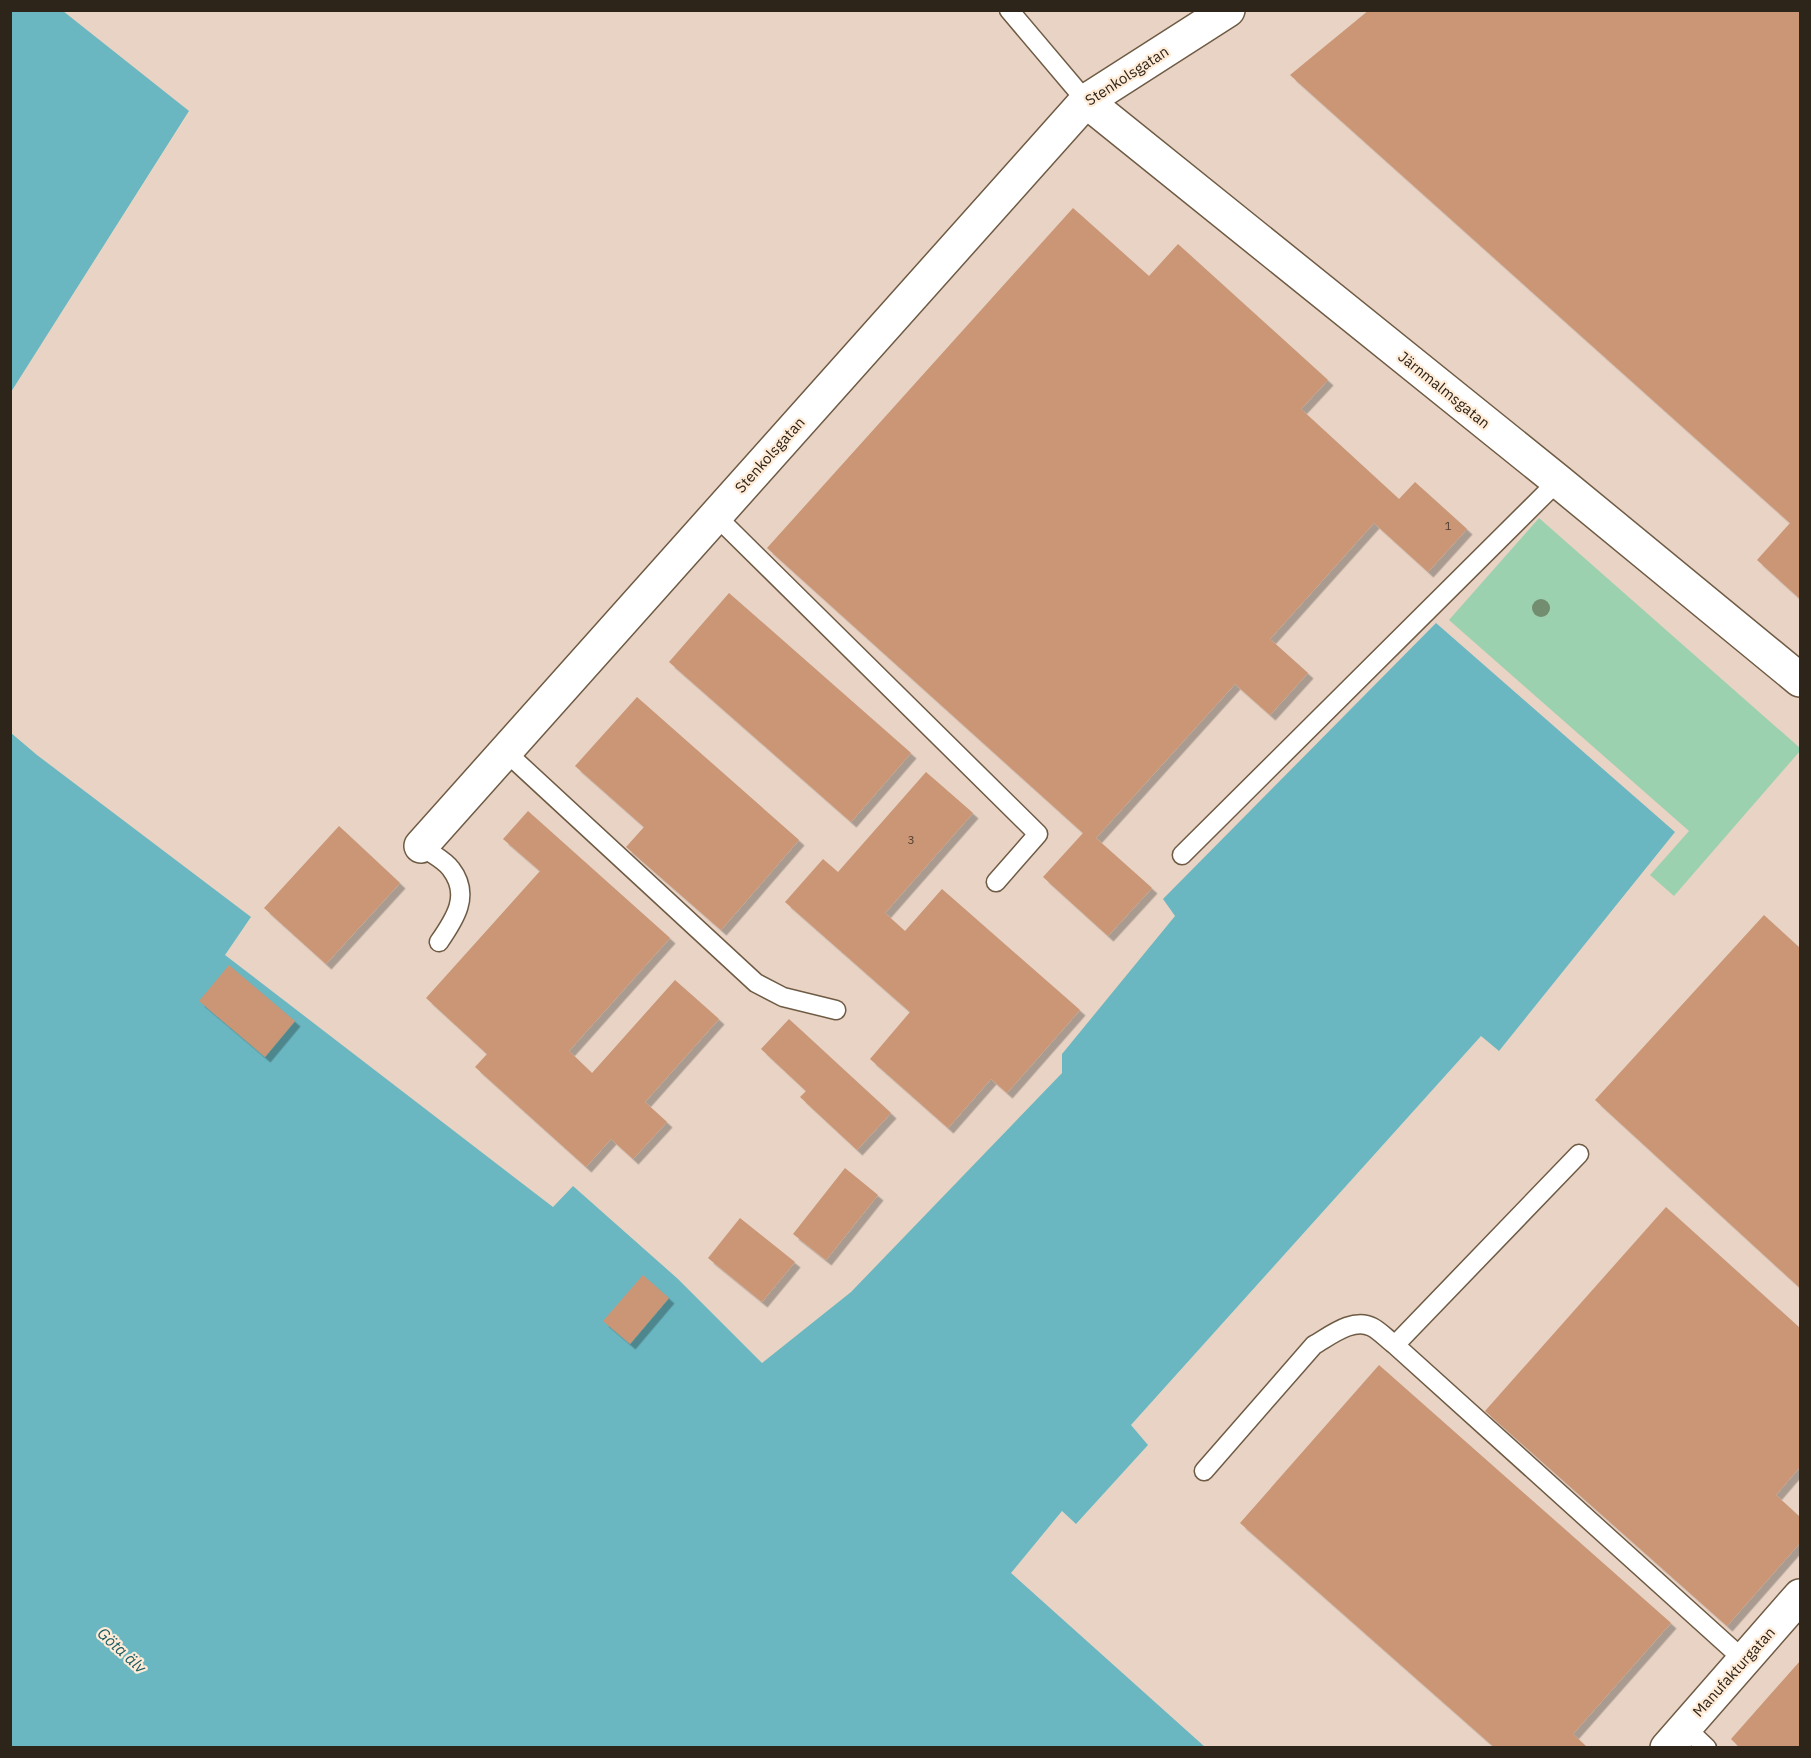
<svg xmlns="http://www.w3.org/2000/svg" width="1811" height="1758" font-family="'IBM Plex Sans',sans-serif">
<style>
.industrial{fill:#e8d3c5}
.green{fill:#9cd1af}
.water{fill:#6ab7c1}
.building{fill:#ca9675;filter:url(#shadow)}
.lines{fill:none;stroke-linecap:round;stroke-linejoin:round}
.service-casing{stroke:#6f5b44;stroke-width:21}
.minor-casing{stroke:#6f5b44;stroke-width:36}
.service{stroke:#fff;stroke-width:18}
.minor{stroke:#fff;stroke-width:33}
.tree{fill:#728d6f}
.labels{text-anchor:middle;stroke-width:4.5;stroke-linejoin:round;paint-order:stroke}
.number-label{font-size:12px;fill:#544031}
.street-label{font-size:15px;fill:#2d241a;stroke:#ffebd6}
.water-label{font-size:16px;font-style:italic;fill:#1c5c64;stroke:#ffebd6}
</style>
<defs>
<filter id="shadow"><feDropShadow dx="5.5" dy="5.5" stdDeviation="0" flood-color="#0004"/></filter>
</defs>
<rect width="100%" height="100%" fill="#f5ddc3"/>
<!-- industrial -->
<path class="industrial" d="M63,11H1800V1747H1205L1010,1574L1062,1511L1076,1524L1148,1445L1131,1425L1481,1036L1498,1050L1674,832L1164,900L1175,916L1062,1054V1073L851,1292L762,1363L678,1279L573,1186L553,1207L224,955L251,918L37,755L11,732V392L189,112Z"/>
<!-- green -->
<path class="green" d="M1539,518L1800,748V751L1674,896L1650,875L1689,831L1449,620Z"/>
<!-- water -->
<path class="water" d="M11,10L63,11L189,111L11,392Z
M1436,623L1675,832L1499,1051L1481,1036L1131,1425L1148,1445L1076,1524L1062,1511L1011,1573L1205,1747H11L10,732L37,755L251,917L225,955L553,1207L573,1186L678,1279L762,1363L851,1292L1062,1073V1054L1175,916L1163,899Z"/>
<!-- building -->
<path class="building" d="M1369,10H1800V599L1757,560L1790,523L1290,75Z
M1073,208L1149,276L1178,244L1328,380L1301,409L1399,499L1415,482L1467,529L1428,572L1374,523L1270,639L1308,673L1270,715L1235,684L1096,838L1152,888L1108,936L1043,877L1083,833L767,548Z
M729,593L911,753L851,822L669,662Z
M637,697L799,840L721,930L626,847L644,827L575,766Z
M926,772L973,813L885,913L905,931L942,889L1080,1010L1007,1093L991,1079L948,1128L870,1059L910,1012L785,902L823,859L838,872Z
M528,811L670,938L569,1051L592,1073L675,980L719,1019L645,1102L667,1122L633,1159L611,1139L586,1167L475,1067L487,1054L426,998L540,871L503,839Z
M339,826L400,883L326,964L264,908Z
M1764,915L1800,948V1288L1595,1100Z
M229,965L295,1021L265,1057L199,1001Z
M789,1019L891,1113L857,1150L800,1097L806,1091L761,1049Z
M845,1168L878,1195L826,1260L793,1234Z
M1666,1207L1800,1328V1467L1776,1495L1800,1517V1543L1727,1626L1485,1411Z
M740,1218L795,1262L762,1302L708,1258Z
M643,1275L669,1298L630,1344L603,1321Z
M1379,1365L1671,1623L1573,1734L1588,1748H1495L1240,1523Z
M1800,1661V1748H1740L1731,1739Z"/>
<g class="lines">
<!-- service casing -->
<g class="service-casing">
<path id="service" d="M1009,10L1086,101
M716,516L1038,834L996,882
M506,752L756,983L783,997L836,1010
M421,846C430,853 445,860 451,869C471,895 455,919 439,942
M1182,855L1558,481
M1395,1345L1579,1154
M1204,1471L1314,1345C1330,1336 1353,1317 1372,1327C1380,1331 1388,1340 1395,1345L1744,1660
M1685,1727L1707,1748"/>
</g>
<!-- minor casing -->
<g class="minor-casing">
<path id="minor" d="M1086,101L1558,481L1800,680
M421,846L1086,101L1228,10
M1667,1748L1800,1596"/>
</g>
<!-- service -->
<use href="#service" class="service"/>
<!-- minor -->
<use href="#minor" class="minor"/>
</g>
<!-- trees -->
<circle class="tree" cx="1541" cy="608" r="9"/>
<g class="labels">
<!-- number labels -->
<g class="number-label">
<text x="1448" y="530">1</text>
<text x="911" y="844">3</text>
</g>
<!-- street labels -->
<g class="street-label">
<text transform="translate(1127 76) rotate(-33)" y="5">Stenkolsgatan</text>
<text transform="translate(1444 390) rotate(39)" y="5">Järnmalmsgatan</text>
<text transform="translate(770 455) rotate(-48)" y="5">Stenkolsgatan</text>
<text transform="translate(1734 1672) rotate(-48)" y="5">Manufakturgatan</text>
</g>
<!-- water labels -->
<g class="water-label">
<text transform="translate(122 1650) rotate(42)" y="6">Göta älv</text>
</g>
</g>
<!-- border -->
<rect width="1811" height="1758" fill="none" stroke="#2d241a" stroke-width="24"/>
</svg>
